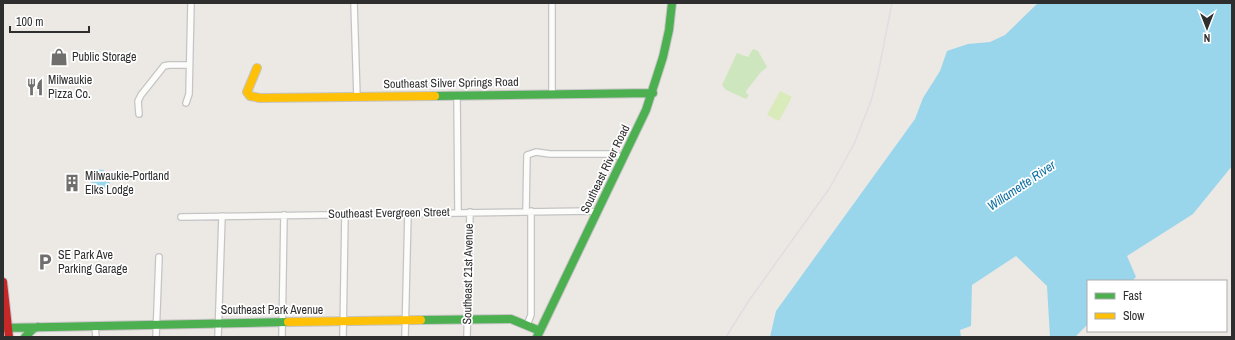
<svg xmlns="http://www.w3.org/2000/svg" width="1235" height="340" font-family="'Archivo Narrow',sans-serif">
<style>
.green{fill:#cee6be}
.pitch{fill:#d9eabb}
.water{fill:#99d6ec}
.lines{fill:none;stroke-linecap:round;stroke-linejoin:round}
.street-casing{stroke:#c5c4c5;stroke-width:8}
.fast-casing{stroke:#c5c4c5;stroke-width:10}
.slow-casing{stroke:#c5c4c5;stroke-width:10}
.jam-casing{stroke:#c5c4c5;stroke-width:10}
.street{stroke:#fcfcfb;stroke-width:5.5}
.fast{stroke:#4caf50;stroke-width:8}
.slow{stroke:#ffc107;stroke-width:8}
.jam{stroke:#c62828;stroke-width:8}
.rail{stroke:#dfdfe1;stroke-width:1.5}
.labels{text-anchor:middle;stroke-width:3.5;stroke-linejoin:round;paint-order:stroke}
.poi-label{font-size:12px;fill:#2e2e2e;stroke:#fff;text-anchor:start}
.street-label{font-size:12px;fill:#2e2e2e;stroke:#fff}
.water-label{font-size:13px;font-style:italic;fill:#0d6fa3;stroke:#fff}
</style>
<rect width="100%" height="100%" fill="#ece8e4"/>
<!-- green -->
<path class="green" d="M753,49L758,51L767,67L761,72L746,91V93L749,95L746,99L726,90L722,85L737,53L748,57Z"/>
<!-- pitch -->
<path class="pitch" d="M780,91L792,97L779,121L767,115Z"/>
<!-- water -->
<path class="water" d="M1038,3H1232V166L1193,214L1127,256L1136,277L1132,281H1088V324L1075,337H1050L1047,286L1016,256L972,285L971,326L960,330L961,337H770L776,311L915,119L923,98L940,71L947,51L968,44L990,42L1005,35Z
M93,169L104,170L103,181L110,182L109,189L91,187Z"/>
<g class="lines">
<!-- street casing -->
<g class="street-casing">
<path id="street" d="M354,3L357,97
M552,3V93
M457,96L458,212
M186,103L189,94L191,3
M139,114L138,101L141,95L164,66L169,65H189
M526,211L527,155L536,152L550,154H613L623,158
M181,217L590,211L597,213
M527,325L531,315V211
M95,327L96,337
M156,337L159,257
M218,337L222,216
M282,337L284,215
M343,337L345,214
M405,337L408,213
M467,337L470,212"/>
</g>
<!-- fast casing -->
<g class="fast-casing">
<path id="fast" d="M435,96L653,93
M421,320L511,319L540,331
M3,328L288,322
M25,337L33,329L38,327
M537,337L646,110L663,57L669,30L672,3"/>
</g>
<!-- slow casing -->
<g class="slow-casing">
<path id="slow" d="M257,68L247,92L250,96L260,98L435,96
M288,322L421,320"/>
</g>
<!-- jam casing -->
<g class="jam-casing">
<path id="jam" d="M3,282L9,337"/>
</g>
<!-- street -->
<use href="#street" class="street"/>
<!-- fast -->
<use href="#fast" class="fast"/>
<!-- slow -->
<use href="#slow" class="slow"/>
<!-- jam -->
<use href="#jam" class="jam"/>
<!-- rail -->
<path class="rail" d="M726,337L750,299L829,189L854,144L871,101L878,74L892,3"/>
</g>
<!-- icons -->
<defs>
<g id="shop-bare" transform="scale(1.38)"><path d="M-5-2.5h2.3a2.7 3.5 0 0 1 5.4 0H5L5.5 6h-11ZM-1.5-2.5h3a1.5 2.3 0 0 0-3 0Z" fill="#706f6e" stroke="#fff" stroke-width="2.5" paint-order="stroke"/></g>
<g id="restaurant-bare" transform="scale(1.38)"><path d="M-5-6h1v4h1v-4h1v4h1v-4h1v5L-1.5 .5V6h-2V.5L-5-1ZM5-6V6H3V1.5H1.5Q1.5-4 5-6Z" fill="#706f6e" stroke="#fff" stroke-width="2.5" paint-order="stroke"/></g>
<g id="building-bare" transform="scale(1.38)"><path d="M-4-6H4V6H1V3H-1V6H-4ZM-2.5-4.3h1.7v1.8h-1.7ZM.8-4.3h1.7v1.8H.8ZM-2.5-1h1.7V.8h-1.7ZM.8-1h1.7V.8H.8Z" fill="#706f6e" stroke="#fff" stroke-width="2.5" paint-order="stroke"/></g>
<g id="parking-bare" transform="scale(1.38)"><path d="M-3.5-5.5H1a3.5 3.5 0 0 1 0 7H-1V5.5H-3.5ZM-1-3.4V-.6H.8a1.4 1.4 0 0 0 0-2.8Z" fill="#706f6e" stroke="#fff" stroke-width="2.5" paint-order="stroke"/></g>
</defs>
<g fill-rule="evenodd">
<use href="#shop-bare" x="59" y="57"/>
<use href="#restaurant-bare" x="35" y="87"/>
<use href="#building-bare" x="72" y="183"/>
<use href="#parking-bare" x="45" y="262"/>
</g>
<g class="labels">
<!-- poi labels -->
<g class="poi-label">
<text x="72" y="61">Public Storage</text>
<text x="48" y="84">Milwaukie<tspan x="48" dy="14">Pizza Co.</tspan></text>
<text x="85" y="180">Milwaukie-Portland<tspan x="85" dy="14">Elks Lodge</tspan></text>
<text x="58" y="259">SE Park Ave<tspan x="58" dy="14">Parking Garage</tspan></text>
</g>
<!-- street labels -->
<g class="street-label">
<text transform="translate(451 83) rotate(-1)" y="4">Southeast Silver Springs Road</text>
<text transform="translate(605 169) rotate(-64)" y="4">Southeast River Road</text>
<text transform="translate(389 213) rotate(-1)" y="4">Southeast Evergreen Street</text>
<text transform="translate(468 274) rotate(-89)" y="4">Southeast 21st Avenue</text>
<text x="272" y="314">Southeast Park Avenue</text>
</g>
<!-- water labels -->
<g class="water-label">
<text transform="translate(1021 185) rotate(-34)" y="5">Willamette River</text>
</g>
</g>
<!-- border -->
<rect width="1235" height="340" fill="none" stroke="#2e2e2e" stroke-width="8"/>
<!-- legend -->
<rect x="1087" y="280" width="140" height="52" fill="#ffffff" stroke="#ababab"/>
<rect x="1095" y="293" width="20" height="6" fill="#4caf50" stroke="#ababab"/>
<text x="1123" y="300" font-size="12" fill="#2e2e2e">Fast</text>
<rect x="1095" y="313" width="20" height="6" fill="#ffc107" stroke="#ababab"/>
<text x="1123" y="320" font-size="12" fill="#2e2e2e">Slow</text>
<!-- north arrow -->
<g transform="translate(1207 28) rotate(180)" stroke="#ffffff" stroke-width="3" paint-order="stroke">
<path d="M0-3L7 15L0 10L-7 15Z" fill="#2e2e2e"/>
<text y="-6" font-size="11" font-weight="bold" text-anchor="middle" fill="#2e2e2e">N</text>
</g>
<!-- scale -->
<path d="M10 26v6h79v-6" fill="none" stroke="#2e2e2e" stroke-width="2"/>
<text x="16" y="26" font-size="12" fill="#2e2e2e" stroke="#ffffff" stroke-width="3" paint-order="stroke">100 m</text>
</svg>
